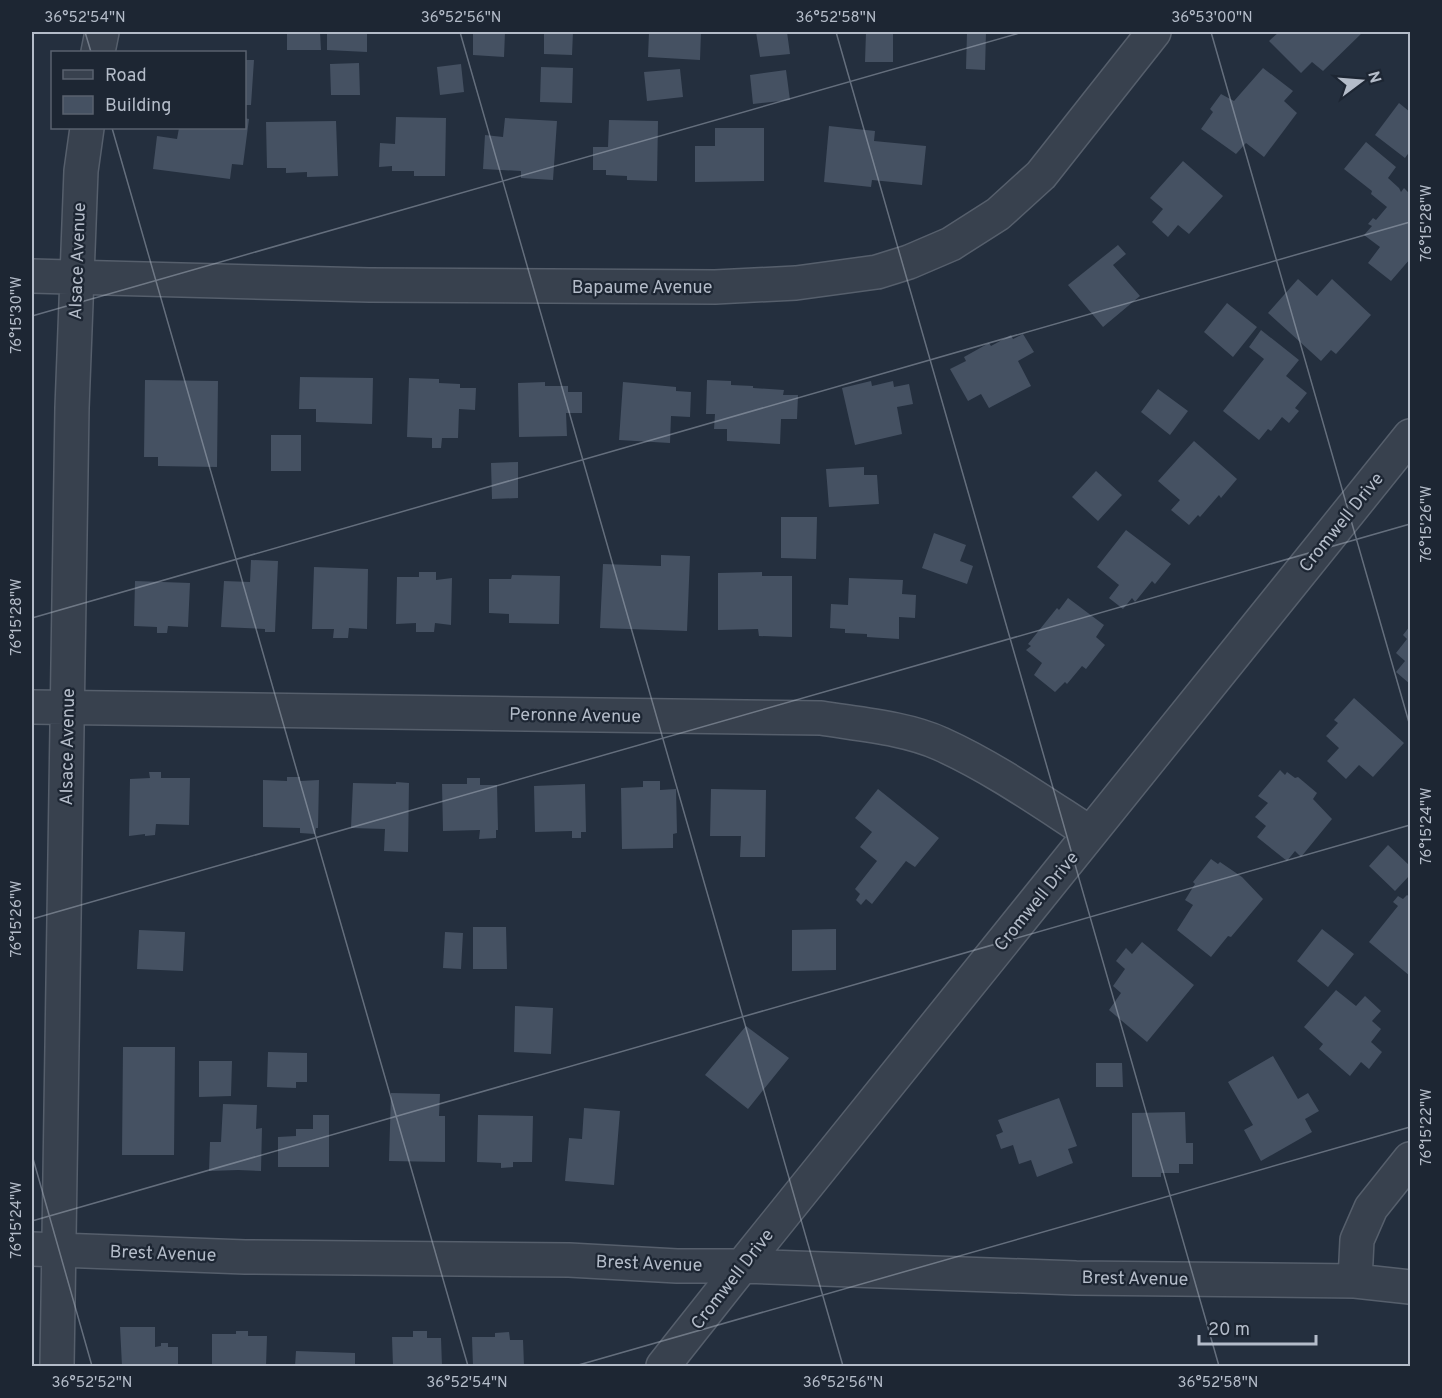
<svg xmlns="http://www.w3.org/2000/svg" width="1442" height="1398" font-family="Overpass,sans-serif">
<style>
.building{fill:#455162}
.lines{fill:none;stroke-linecap:round;stroke-linejoin:round}
.minor-casing{stroke:#565f6c;stroke-width:36}
.minor{stroke:#38414e;stroke-width:33}
.ticks{fill:none;stroke:#b4bcc9;stroke-width:1.5;stroke-opacity:0.45}
.labels{text-anchor:middle;stroke-width:4.5;stroke-linejoin:round;paint-order:stroke}
.street-label{font-size:18px;fill:#b4bcc9;stroke:#1d2633}
.neatline{fill:none;stroke:#b4bcc9;stroke-width:2}
.ticks-label{font-size:15px;text-anchor:middle;fill:#b4bcc9}
</style>
<rect width="100%" height="100%" fill="#242f3e"/>
<!-- building -->
<path class="building" d="M287,32H320L321,50H287Z
M327,32H367V52L327,50Z
M473,32H505L504,57L473,55Z
M544,32H573L572,55L544,54Z
M649,32H701L700,60L648,57Z
M756,32H787L790,54L760,57Z
M866,32H893V62H865Z
M967,32H986L985,70L966,69Z
M1279,32H1363L1323,71L1312,62L1301,73L1269,41Z
M244,60H254L251,105H244Z
M359,63L360,95H331L330,64Z
M461,64L464,92L440,95L437,67Z
M541,67L573,68L572,103L540,102Z
M1263,68L1293,91L1284,101L1297,113L1264,157L1246,143L1236,154L1201,129L1213,112L1210,109L1221,94L1234,101Z
M680,69L683,97L647,101L644,72Z
M786,70L790,100L753,104L750,75Z
M1399,103L1410,112V151L1405,158L1375,135Z
M396,117L446,118L445,176H414V171H392V166L379,167L380,143L395,144Z
M244,118L249,119L243,165L232,164L230,179L153,169L157,136L177,139L179,128H244Z
M505,118L557,121L553,180L521,178V171L483,169L485,135L503,137Z
M609,120L658,121L657,181L627,180V176L606,175V170H593V147H608Z
M336,121L338,176L307,177V172L286,173V168H267L266,122Z
M829,126L875,131L874,141L926,146L922,185L872,180L871,187L824,182Z
M715,128H764V181L695,182V146H715Z
M1366,142L1396,167L1388,178L1399,188L1401,192L1404,188L1410,194V259L1391,281L1368,263L1380,247L1364,235L1372,226L1368,224L1373,218L1376,220L1387,207L1371,194L1372,191L1344,169Z
M1183,161L1223,196L1189,234L1178,225L1168,237L1152,222L1163,209L1150,198Z
M1118,245L1126,254L1113,265L1140,296L1103,327L1068,285Z
M1298,279L1317,296L1332,279L1371,315L1336,354L1331,350L1321,361L1268,313Z
M1227,303L1257,327L1233,357L1204,332Z
M1261,330L1299,360L1286,376L1307,393L1295,408L1299,411L1289,423L1282,417L1271,431L1268,429L1259,440L1223,411L1264,359L1249,347Z
M1023,334L1034,352L1018,361L1031,386L989,408L981,394L968,401L950,369L966,361L964,357L989,343L991,346L1011,335L1013,339Z
M300,377L373,378L372,424L316,422V409H299Z
M409,378L439,379V383L460,384V388H476L475,410L459,409L458,438H442L441,448H432V438L407,437Z
M145,380L218,381L217,467L158,466V457H144Z
M707,380L731,381V385L753,386V388L784,390L783,395H798L797,419H781L780,444L727,441V429H714L715,414H706Z
M871,381L872,386L893,381L894,387L909,384L913,404L897,407L902,434L855,445L842,388Z
M545,382V386H568V392H582V413H566L567,436L519,437L518,383Z
M623,382L676,387V391L691,392L690,417L671,416L670,443L619,440Z
M1158,389L1188,411L1170,435L1141,412Z
M271,435H301V471H271Z
M1194,441L1237,479L1221,498L1219,495L1200,517L1198,515L1189,525L1171,510L1180,500L1158,481Z
M518,462V498L492,499L491,463Z
M864,467V475H877L879,504L829,507L826,469Z
M1096,471L1122,495L1098,521L1072,497Z
M781,517H817L816,559L781,558Z
M1126,530L1171,564L1155,584L1152,581L1135,602L1132,598L1123,609L1109,598L1119,585L1097,567Z
M934,533L966,545L960,561L973,566L967,584L922,568Z
M661,555L690,556L687,631L600,628L603,564L661,566Z
M251,560L278,561L275,632H265V629L221,627L224,581L250,582Z
M314,567L368,569L367,629L349,628L348,638H333L334,629H312Z
M419,572H436V580L452,578L451,625L435,623L434,632H416V623L396,624L397,577H419Z
M762,572V576H792V637L759,636L758,629L718,630V573Z
M512,575L560,576L559,624L509,623V614L489,613V579H511Z
M849,578L903,580L902,594L916,595L915,618L899,617V639L867,637V634L845,633V629L830,628L831,604L848,605Z
M135,581L190,583L188,627L168,626L167,633H157V627L134,626Z
M1068,598L1104,625L1096,637L1105,645L1086,669L1082,666L1067,684L1065,682L1055,692L1034,675L1042,663L1026,650L1031,646L1028,644L1057,608L1059,610Z
M1410,626V684L1396,672L1405,661L1396,653L1407,639L1403,635Z
M1354,698L1404,743L1373,777L1359,765L1346,779L1327,761L1339,748L1326,736L1338,723L1334,720Z
M1280,770L1285,775L1287,772L1295,778L1298,777L1317,793L1313,799L1332,819L1301,857L1295,851L1287,861L1257,837L1266,826L1255,817L1268,803L1258,796Z
M149,772H161V778H190L189,825L156,824L155,835L145,836V834L129,836L130,779L150,778Z
M287,777H300V781L319,780L318,828H316L315,834L300,833V828L263,827V780L287,781Z
M467,778H480V785H497L498,830H496V838L479,839L480,830L443,831L442,784H467Z
M643,781H660V790L676,789L677,833L673,834V848L622,849L621,788L643,787Z
M396,782L409,783L408,852L384,851L385,829L351,828L353,783L396,784Z
M585,784L586,832H581V838H572V831L535,832L534,786Z
M711,789L766,790L765,857H740L741,836H710Z
M878,789L939,838L915,867L906,861L872,904L866,899L861,905L856,900L860,894L855,889L877,861L860,847L872,832L855,818Z
M1388,845L1410,866V875L1395,891L1369,866Z
M1211,859L1218,864L1220,862L1242,877L1263,899L1231,937L1228,936L1211,957L1177,930L1193,905L1185,900L1195,884L1193,882Z
M1407,895L1410,897V976L1369,942L1398,906L1393,902L1398,896L1403,899Z
M473,927H506L507,969H473Z
M836,929V970L792,971V930Z
M1322,929L1354,954L1328,987L1297,961Z
M139,930L185,932L183,971L137,969Z
M445,932L463,933L461,969L443,968Z
M1142,942L1194,985L1147,1042L1109,1010L1121,993L1113,986L1125,969L1116,961L1126,948L1132,954Z
M1336,990L1356,1006L1365,996L1381,1011L1372,1021L1381,1029L1371,1042L1382,1052L1369,1069L1361,1062L1350,1076L1319,1049L1323,1044L1304,1027Z
M515,1006L553,1008L551,1054L514,1052Z
M746,1026L789,1058L748,1109L705,1075Z
M123,1047H175L174,1155H122Z
M268,1052L307,1053V1082H296V1088L267,1087Z
M1273,1056L1298,1099L1308,1093L1319,1111L1305,1119L1312,1132L1261,1161L1244,1130L1253,1125L1228,1082Z
M199,1061H232L231,1096L199,1097Z
M1096,1063H1122L1123,1087H1096Z
M391,1093L440,1094L439,1116H445V1162L389,1161Z
M1059,1098L1077,1146L1068,1149L1073,1163L1037,1177L1031,1160L1019,1164L1013,1145L1001,1149L996,1135L1003,1132L998,1120Z
M223,1104L257,1105L256,1129L262,1128L261,1171L238,1170L209,1171L210,1142H221Z
M584,1108L620,1111L614,1185L565,1181L569,1138L582,1139Z
M1185,1112L1186,1143H1193V1164H1179V1173H1161V1177H1132V1113Z
M313,1115H329V1167H278V1137L296,1136V1129H313Z
M478,1115L533,1116L532,1162H513V1167L501,1168V1163L477,1162Z
M120,1327H155V1347L161,1346V1343H168V1347H178V1366H122Z
M236,1331H248V1336H267L266,1366H212V1334H236Z
M413,1331H427V1338H441L442,1366H393L392,1337H413Z
M509,1332L510,1340H523L524,1366H473L472,1337H495V1333Z
M296,1351L355,1353V1366H295Z"/>
<g class="lines">
<!-- minor casing -->
<g class="minor-casing">
<path id="minor" d="M98,52L102,32
M32,276L369,285L715,287L796,283L877,272L909,262L951,244L998,214L1041,175L1154,32
M32,707L821,718C858,724 907,728 941,744C994,768 1042,802 1090,833
M32,1249L245,1257L569,1260L677,1266H742L1076,1278L1355,1281L1410,1287
M1355,1281L1357,1240L1371,1208L1410,1159
M57,1366L72,408L81,171L87,128
M663,1366L742,1266L1410,436"/>
</g>
<!-- minor -->
<use href="#minor" class="minor"/>
</g>
<!-- ticks -->
<path class="ticks" d="M85,32L91,52M460,32L843,1366M836,32L1219,1366M1211,32L1410,726M112,128L468,1366M32,316L1023,32M32,618L1410,222M32,919L1410,524M32,1155L92,1366M32,1221L1410,825M575,1366L1410,1127"/>
<g class="labels">
<!-- street labels -->
<g class="street-label">
<text transform="translate(77 261) rotate(-88)" y="6">Alsace Avenue</text>
<text x="642" y="293">Bapaume Avenue</text>
<text transform="translate(1341 522) rotate(-51)" y="6">Cromwell Drive</text>
<text transform="translate(575 715) rotate(1)" y="6">Peronne Avenue</text>
<text transform="translate(67 747) rotate(-89)" y="6">Alsace Avenue</text>
<text transform="translate(1036 901) rotate(-51)" y="6">Cromwell Drive</text>
<text transform="translate(163 1253) rotate(2)" y="6">Brest Avenue</text>
<text transform="translate(649 1263) rotate(2)" y="6">Brest Avenue</text>
<text transform="translate(1135 1278) rotate(1)" y="6">Brest Avenue</text>
<text transform="translate(732 1279) rotate(-52)" y="6">Cromwell Drive</text>
</g>
</g>
<!-- border -->
<rect width="1442" height="1398" fill="none" stroke="#1d2633" stroke-width="66"/>
<!-- legend -->
<rect x="51" y="51" width="195" height="78" fill="#1d2633" stroke="#59626f" stroke-width="1.5"/>
<rect x="63" y="70" width="30" height="9" fill="#38414e" stroke="#59626f" stroke-width="1.5"/>
<text x="105" y="81" font-size="18" fill="#b4bcc9">Road</text>
<rect x="63" y="96" width="30" height="18" fill="#455162" stroke="#59626f" stroke-width="1.5"/>
<text x="105" y="111" font-size="18" fill="#b4bcc9">Building</text>
<!-- north arrow -->
<g transform="translate(1361 81) rotate(74)" stroke="#1d2633" stroke-width="4.5" paint-order="stroke">
<path d="M0-4.5L10 22L0 15L-10 22Z" fill="#b4bcc9"/>
<text y="-9" font-size="16" font-weight="bold" text-anchor="middle" fill="#b4bcc9">N</text>
</g>
<!-- scale -->
<path d="M1199 1335v9h117v-9" fill="none" stroke="#b4bcc9" stroke-width="3"/>
<text x="1208" y="1335" font-size="18" fill="#b4bcc9" stroke="#1d2633" stroke-width="4.5" paint-order="stroke">20 m</text>
<rect x="33" y="33" width="1376" height="1332" class="neatline"/>
<g class="ticks-label">
<text x="85" y="22">36°52'54"N</text>
<text x="461" y="22">36°52'56"N</text>
<text x="836" y="22">36°52'58"N</text>
<text x="1212" y="22">36°53'00"N</text>
<text transform="translate(1426 223) rotate(-90)" y="5">76°15'28"W</text>
<text transform="translate(16 315) rotate(-90)" y="5">76°15'30"W</text>
<text transform="translate(1426 524) rotate(-90)" y="5">76°15'26"W</text>
<text transform="translate(16 617) rotate(-90)" y="5">76°15'28"W</text>
<text transform="translate(1426 826) rotate(-90)" y="5">76°15'24"W</text>
<text transform="translate(16 919) rotate(-90)" y="5">76°15'26"W</text>
<text transform="translate(1426 1127) rotate(-90)" y="5">76°15'22"W</text>
<text transform="translate(16 1220) rotate(-90)" y="5">76°15'24"W</text>
<text x="92" y="1387">36°52'52"N</text>
<text x="467" y="1387">36°52'54"N</text>
<text x="843" y="1387">36°52'56"N</text>
<text x="1218" y="1387">36°52'58"N</text>
</g>
</svg>
